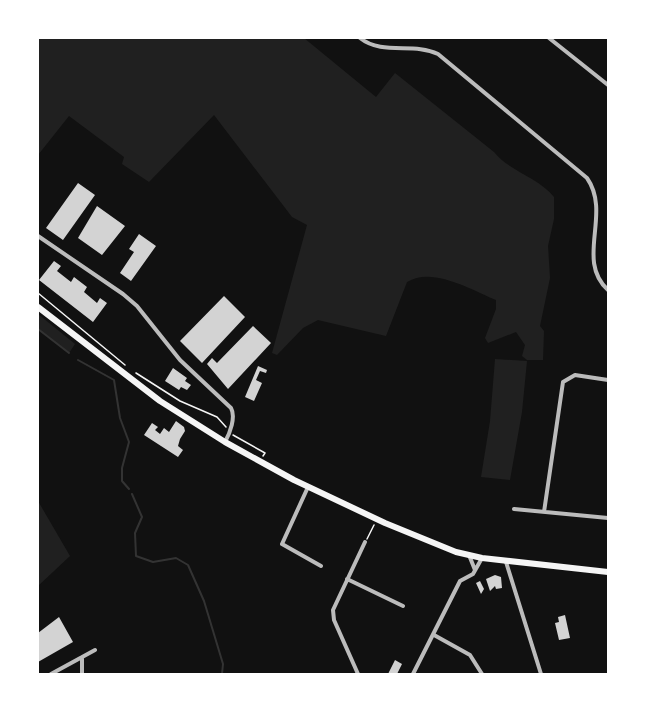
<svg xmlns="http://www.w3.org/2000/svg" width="646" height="712" font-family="'IBM Plex Sans',sans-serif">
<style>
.green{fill:#202020}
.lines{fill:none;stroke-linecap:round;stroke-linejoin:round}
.stream{stroke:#333;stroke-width:2}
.building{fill:#d3d3d3}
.path{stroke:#f5f5f5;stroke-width:1.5}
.minor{stroke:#bcbcbc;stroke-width:4}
.trunk{stroke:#f5f5f5;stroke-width:6}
</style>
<rect width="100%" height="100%" fill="#111"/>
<!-- green -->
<path class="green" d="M38,38H304L376,97L395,73L494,152C510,172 538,177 554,197V219L548,246L550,278L540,326L544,331L543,360H527L522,356L525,345L516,332L488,343L485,338L496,309V300C472,290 432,266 407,282L386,336L318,320L303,328L277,355L272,353L307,225L292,217L214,115L149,182L122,164L124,157L69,116L38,155Z
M38,314L75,344L69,353L38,329Z
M495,359L527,361L522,412L510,480L481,477L490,421Z
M38,501L70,556L38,586Z"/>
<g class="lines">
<!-- stream -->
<path class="stream" d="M38,329L69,353
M78,360L114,380L120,418L129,442L122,468V481L129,489
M132,494L142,517L135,533L136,556L153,562L176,558L188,565L204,601L223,664L222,674"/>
</g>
<!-- building -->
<path class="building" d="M78,183L95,195L63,240L46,228Z
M97,206L125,226L102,255L78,238Z
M139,234L156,246L131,281L120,273L134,252L129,249Z
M54,261L61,266L57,271L71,282L74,277L87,287L84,292L97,303L100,298L107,303L93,322L39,280Z
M224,296L245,317L202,363L180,341Z
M253,326L271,343L228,389L207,364L212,358L217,363Z
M258,366L267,370L266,373L260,371L256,380L262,383L254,401L245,397Z
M173,368L187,378L185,381L191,385L187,390L181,387L179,390L165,381Z
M176,421L184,427L185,431L180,439L178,446L183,450L178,457L144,435L152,423L158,427L155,430L160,434L164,428L169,432Z
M495,575L501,577L502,588L496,589L495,586L490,591L486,579Z
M480,581L484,589L481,594L476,583Z
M565,615L570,638L559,640L555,623L559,622L558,617Z
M59,617L73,642L38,662V633Z
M395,660L402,664L397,674H388Z"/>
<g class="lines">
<!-- path -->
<path class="path" d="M38,293L125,365
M136,373L180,401L217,417L226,427
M233,435L265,453L263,456
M367,539L374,525"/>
<!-- minor -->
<path class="minor" d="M360,38C383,56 413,42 438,54L587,178C612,214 575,260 608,290
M549,38L608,85
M38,236L123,294L137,306L180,360L231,408C236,417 230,433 225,442
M308,487L282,544L321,566
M514,509L608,518
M544,512L563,382L575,375L608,380
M469,555L475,570
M506,562L541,674
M347,579L403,606
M434,635L470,655L482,674
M82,657V674
M51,674L95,650
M358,674L334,620L333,610L365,542
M413,674L460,581L473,574L482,558"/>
<!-- trunk -->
<path class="trunk" d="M38,307L160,401L225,442L294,480L385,523L456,552L482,558L608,572"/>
</g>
<!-- border -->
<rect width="646" height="712" fill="none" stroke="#ffffff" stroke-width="78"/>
</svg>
